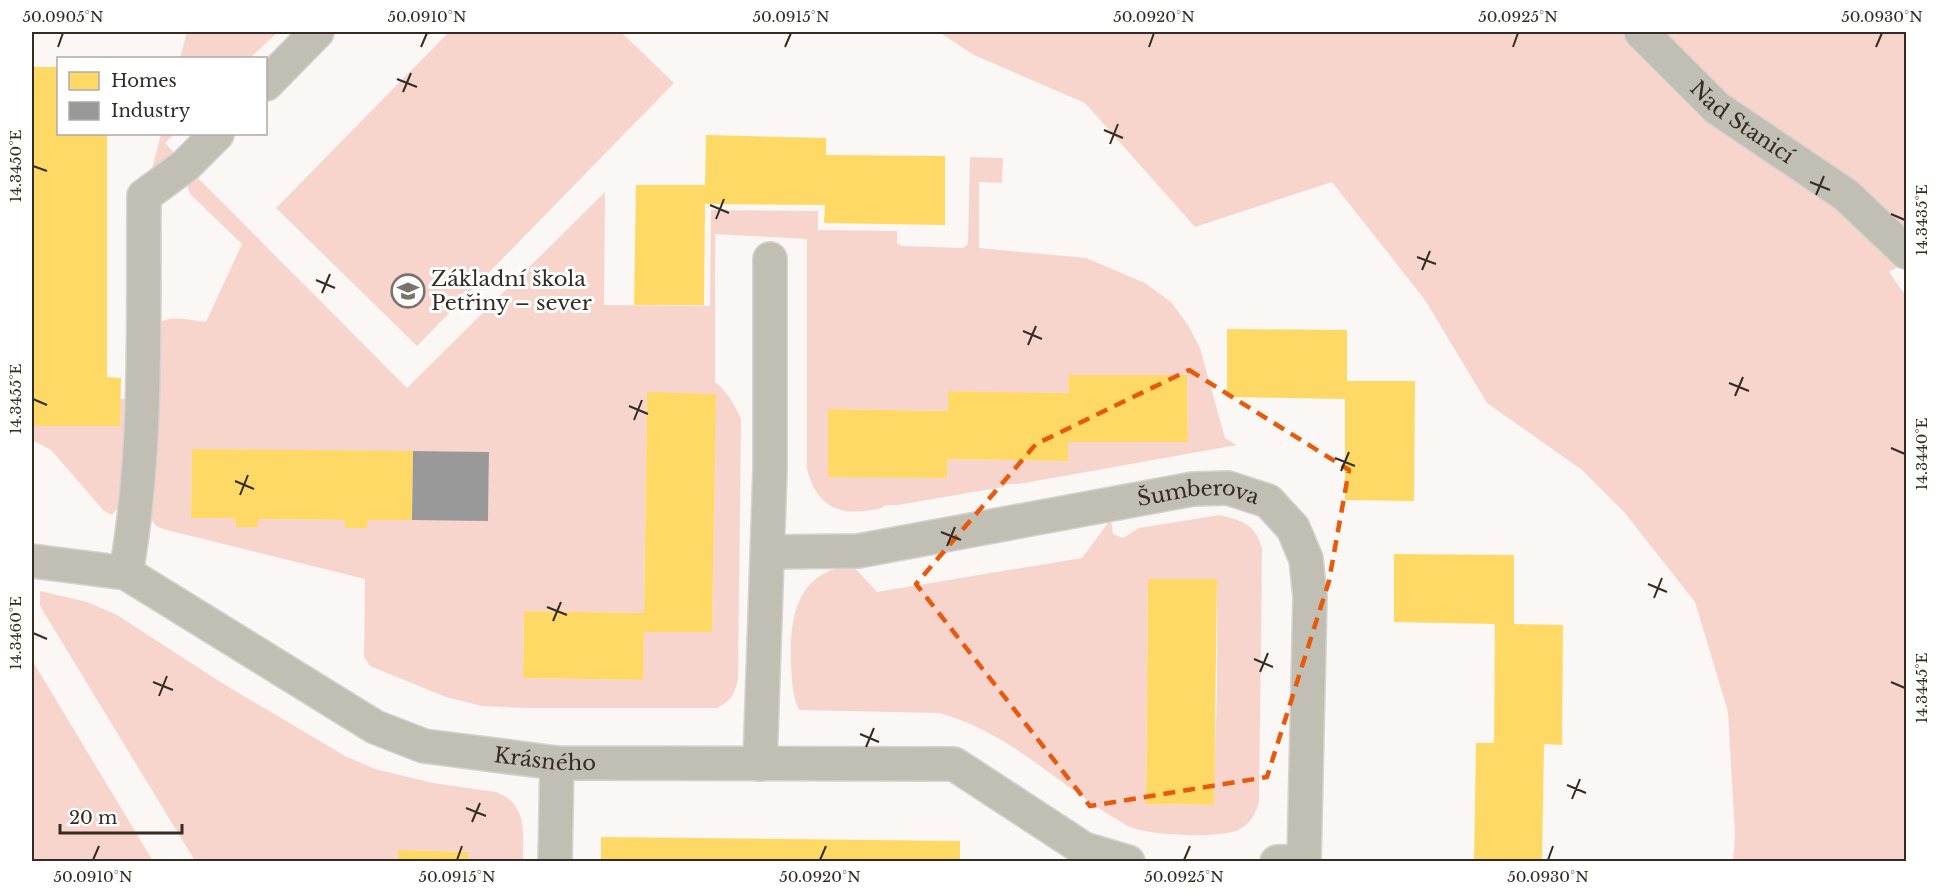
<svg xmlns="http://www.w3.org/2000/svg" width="1938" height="893" font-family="'Libre Baskerville',serif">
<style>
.green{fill:#f8d5cc;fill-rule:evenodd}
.homes{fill:#ffd966}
.industry{fill:#999}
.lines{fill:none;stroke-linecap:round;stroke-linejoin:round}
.minor-casing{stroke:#d6d2cf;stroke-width:36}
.minor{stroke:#c1beb4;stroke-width:33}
.marked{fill:none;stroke:#e8590c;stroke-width:4.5;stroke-dasharray:12 8;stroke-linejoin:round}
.ticks{fill:none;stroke:#342c22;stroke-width:2}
.labels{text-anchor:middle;stroke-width:6;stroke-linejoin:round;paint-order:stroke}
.street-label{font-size:21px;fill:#342c22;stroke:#fff}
.poi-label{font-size:21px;fill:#342c22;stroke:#fff;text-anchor:start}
.neatline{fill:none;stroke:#342c22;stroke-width:2}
.ticks-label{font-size:15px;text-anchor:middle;fill:#342c22}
</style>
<rect width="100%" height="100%" fill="#faf7f4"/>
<!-- green -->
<path class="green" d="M187,32H278L250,58H180Z
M449,32H621L674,83L417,346L276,208Z
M939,32H1906V262L1889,272L1906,296V861H1733L1735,835L1728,712L1695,602L1624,512L1582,470L1487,403L1425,300L1332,182L1195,227L1085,103L974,55Z
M161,134H174L165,143L179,158L149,181Z
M970,157L1003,158L1002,183L979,182V248L1086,258L1145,283L1171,302L1188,325L1200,348L1225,438L1237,445L1019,484H1007L1003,487L898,505H886C880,510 872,510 864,511C831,515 815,499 807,469V239L715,234V382C728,392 734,404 741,419L738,679C735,694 731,701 717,708H525L482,706L446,697L370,666L364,657L365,579L163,529L156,526L151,519L152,330C163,312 188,320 206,322L242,244L190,194C186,185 187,180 192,172L407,388L605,192L604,305L710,306L711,210L818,211V230L897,231V243L901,246L963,248L967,245L968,242ZM1068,375H1187L1188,442H1068V461L947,459V478L828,476V409L948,411V391L1069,393ZM647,393L715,394L712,632H644L642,680L523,678L524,611L644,613ZM192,449L489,452L488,520H368L367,528H345V520L258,519V527H236L235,518H191Z
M120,399H126L123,501L112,515L104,511L51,450L32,440V426H120Z
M1220,515C1243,521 1255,524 1262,548L1259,802C1256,813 1250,825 1238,830C1218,839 1146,836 1126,825C1064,790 1009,731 939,713L799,710C792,695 792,681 791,664C790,630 792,587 829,571C836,568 844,567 851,564L877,592L1082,558L1111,519L1113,534L1123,538L1139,528ZM1148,579L1217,580V692L1213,805L1146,804Z
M40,591L87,602L117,615L222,683L345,756L375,769L433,783L496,792C528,804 523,833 523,861H468L469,852L398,850V861H195L40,606Z
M32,660L153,861H32Z"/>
<!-- homes -->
<path class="homes" d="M32,67H58V134H107V377L121,378L120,426H32Z
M706,135L826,138V155L945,156V225L824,223L825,205L705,204L704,305H634L636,185H705Z
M1227,329L1347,330V381H1415L1414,501L1345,500V399L1227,397Z
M1068,375H1187L1188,442H1068V461L947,459V478L828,477V409L948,411V391L1069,393Z
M647,392L716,394L712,632H644L643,680L523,678L524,611L644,613Z
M192,449L413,451L412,520H368L367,528H345V520L258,519V527H236L235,518H191Z
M1394,554L1514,555V624L1563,625L1562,745L1544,744L1542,862H1474L1476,743H1494L1495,624L1394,622Z
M1148,579H1217L1214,805L1146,804Z
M601,837L960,841V862H601Z
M398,850L469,852L468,862H398Z"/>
<!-- industry -->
<path class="industry" d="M413,451L489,452L488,521L412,520Z"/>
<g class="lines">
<!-- minor casing -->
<g class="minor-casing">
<g id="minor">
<path id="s1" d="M1641,32L1717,108L1846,195L1906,252"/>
<path d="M266,84L317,32"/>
<path id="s2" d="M769,552L858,551L1193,489L1228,488L1268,501L1293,528L1306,559L1310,597L1304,861L1277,862"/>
<path id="s3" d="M32,561L126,573L375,727L424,746L557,763L954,764L1084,849L1128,862"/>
<path d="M126,573C148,449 143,322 144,196L186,165L217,134"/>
<path d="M760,764L770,469V259"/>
<path d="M555,862L557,763"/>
</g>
</g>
<!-- minor -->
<use href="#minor" class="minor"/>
</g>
<!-- marked area -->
<path class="marked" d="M1189,370L1349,470L1329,581L1267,777L1090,806L916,584L1036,444Z"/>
<!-- ticks -->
<path class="ticks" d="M58,47L63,33M421,47L427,33M785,47L791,33M1149,47L1154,33M1513,47L1518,33M1876,47L1882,33M397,79L417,87M403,92L411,73M1104,130L1123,138M1110,144L1118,124M33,166L47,171M1810,182L1830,190M1816,195L1824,176M710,205L729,213M1891,214L1905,220M716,219L724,199M1417,257L1436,264M1422,270L1430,251M316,280L335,288M322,293L330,274M1023,331L1042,339M1028,345L1036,326M1729,383L1749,391M1735,396L1743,377M33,399L47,405M629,406L648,414M634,420L642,400M1891,448L1905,454M1335,458L1355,466M1341,471L1349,452M235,481L254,489M240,495L248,475M941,532L961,540M947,546L955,527M1648,584L1667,592M1654,598L1662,578M547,607L567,615M553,621L561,602M33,633L47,639M1254,659L1273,667M1260,672L1268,653M153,682L173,690M1891,682L1905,688M159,696L167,676M860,734L879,742M866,747L874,728M1567,785L1586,793M1572,799L1580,779M466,808L486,816M472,822L480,803M93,860L99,846M457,860L462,846M820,860L826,846M1184,860L1190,846M1548,860L1553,846"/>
<!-- icons -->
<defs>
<g id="school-ring" transform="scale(1.725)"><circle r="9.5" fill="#fff" stroke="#79736c" stroke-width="1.5"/><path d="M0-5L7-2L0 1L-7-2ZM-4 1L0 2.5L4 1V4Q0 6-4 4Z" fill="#79736c"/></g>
</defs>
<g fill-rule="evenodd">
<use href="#school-ring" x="408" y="291"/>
</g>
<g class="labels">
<!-- street labels -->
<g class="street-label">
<text dy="7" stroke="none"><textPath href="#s1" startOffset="136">Nad Stanicí</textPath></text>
<text dy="7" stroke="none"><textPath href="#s2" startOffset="435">Šumberova</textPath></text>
<text dy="7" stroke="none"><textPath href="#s3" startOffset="562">Krásného</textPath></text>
</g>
<!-- poi labels -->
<g class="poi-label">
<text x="431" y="286">Základní škola<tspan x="431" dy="24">Petřiny – sever</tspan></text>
</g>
</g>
<!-- border -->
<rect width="1938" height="893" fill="none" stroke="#ffffff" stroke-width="66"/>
<!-- legend -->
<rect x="57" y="57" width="210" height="78" fill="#ffffff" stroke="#aeaba7" stroke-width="1.5"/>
<rect x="69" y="72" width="30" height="18" fill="#ffd966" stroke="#aeaba7" stroke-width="1.5"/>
<text x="111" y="87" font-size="18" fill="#342c22">Homes</text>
<rect x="69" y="102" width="30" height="18" fill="#999999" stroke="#aeaba7" stroke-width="1.5"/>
<text x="111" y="117" font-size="18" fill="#342c22">Industry</text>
<!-- scale -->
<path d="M60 824v9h122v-9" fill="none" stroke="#342c22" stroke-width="3"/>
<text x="69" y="824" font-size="18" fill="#342c22" stroke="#ffffff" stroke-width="4.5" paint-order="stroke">20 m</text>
<rect x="33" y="33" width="1872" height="827" class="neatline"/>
<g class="ticks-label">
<text x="63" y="22">50.0905°N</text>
<text x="427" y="22">50.0910°N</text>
<text x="791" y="22">50.0915°N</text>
<text x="1154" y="22">50.0920°N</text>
<text x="1518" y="22">50.0925°N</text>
<text x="1882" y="22">50.0930°N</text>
<text transform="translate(16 166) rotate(-90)" y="5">14.3450°E</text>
<text transform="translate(1922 220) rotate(-90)" y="5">14.3435°E</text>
<text transform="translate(16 399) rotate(-90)" y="5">14.3455°E</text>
<text transform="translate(1922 454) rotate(-90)" y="5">14.3440°E</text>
<text transform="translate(16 633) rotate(-90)" y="5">14.3460°E</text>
<text transform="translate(1922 688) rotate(-90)" y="5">14.3445°E</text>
<text x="93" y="882">50.0910°N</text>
<text x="457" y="882">50.0915°N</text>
<text x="820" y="882">50.0920°N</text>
<text x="1184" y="882">50.0925°N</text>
<text x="1548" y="882">50.0930°N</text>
</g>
</svg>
